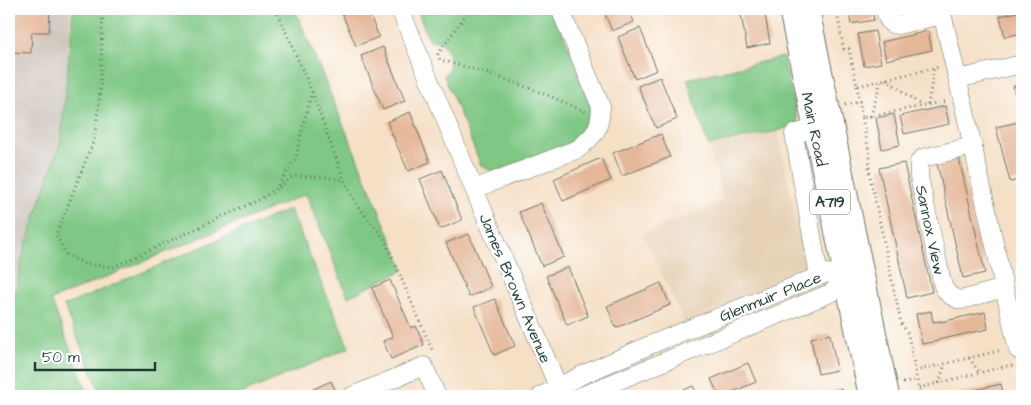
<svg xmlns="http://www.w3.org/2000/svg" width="1031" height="405" font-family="'Architects Daughter',sans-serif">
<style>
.built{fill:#e6d1b6}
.industrial{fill:#ccc2b9}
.green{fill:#7ec784;stroke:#4e825c}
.building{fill:#e5b799}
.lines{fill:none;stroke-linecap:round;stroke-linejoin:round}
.minor-casing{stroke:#6a7667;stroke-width:19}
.major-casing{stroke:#6a7667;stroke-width:24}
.path{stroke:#6a7667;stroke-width:3;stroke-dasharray:1 4;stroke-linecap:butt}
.minor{stroke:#fff;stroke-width:18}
.major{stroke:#fff;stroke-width:22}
.labels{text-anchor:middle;stroke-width:4.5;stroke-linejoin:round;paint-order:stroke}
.shield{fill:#fff;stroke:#627771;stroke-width:1}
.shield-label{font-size:15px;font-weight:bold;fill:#1f3d34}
.street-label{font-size:16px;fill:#1f3d34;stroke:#fff}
</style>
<rect width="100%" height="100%" fill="#fff"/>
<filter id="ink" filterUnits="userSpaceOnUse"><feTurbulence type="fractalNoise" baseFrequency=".02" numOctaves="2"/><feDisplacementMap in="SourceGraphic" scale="10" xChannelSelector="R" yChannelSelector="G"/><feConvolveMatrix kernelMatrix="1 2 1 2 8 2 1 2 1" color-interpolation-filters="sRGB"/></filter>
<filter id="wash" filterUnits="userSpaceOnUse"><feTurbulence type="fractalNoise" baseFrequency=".0096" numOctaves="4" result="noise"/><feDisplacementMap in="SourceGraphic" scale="20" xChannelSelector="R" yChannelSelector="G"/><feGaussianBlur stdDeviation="1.12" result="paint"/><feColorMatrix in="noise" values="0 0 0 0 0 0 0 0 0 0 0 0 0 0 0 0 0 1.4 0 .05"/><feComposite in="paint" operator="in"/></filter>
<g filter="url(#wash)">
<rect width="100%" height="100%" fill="#f5dfc5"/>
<!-- built -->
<path class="built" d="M778,131L807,270L684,323L643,234L724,200L708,145Z"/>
<!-- industrial -->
<path class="industrial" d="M9,9H71L61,140L25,248L9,320Z"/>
<!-- green -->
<path class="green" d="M73,9H295L404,270L348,297L306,194L51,300L89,396H9V320L25,248L61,140Z
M417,9H553L591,103C590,116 584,131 575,141L493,172L481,165L444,76L449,69L450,59L446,48L441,42L429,40Z
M783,57L798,123L778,131L708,145L687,79Z
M290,209L349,348L236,396H102L64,306Z"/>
<g id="blocks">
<!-- building -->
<path class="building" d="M9,9H50L49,32H32L31,53L9,52Z
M340,9H367L379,37L356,46Z
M603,9H629L634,22L612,31Z
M740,9H764L770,43L747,48Z
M848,9H872L874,20L851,24Z
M1022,11V33L1005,37L1000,16Z
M640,28L657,70L635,79L618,37Z
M875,31L881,63L864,66L858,34Z
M928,31L932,50L886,60L882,42Z
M383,47L405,101L383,110L361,56Z
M660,77L677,119L656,128L638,86Z
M1022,85V108L1019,109L1013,86Z
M945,106L949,124L904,134L900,116Z
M410,112L430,162L408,171L387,122Z
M894,114L900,145L882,149L876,118Z
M1019,122L1022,134V179L1010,182L996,127Z
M661,134L670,157L622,176L613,153Z
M601,158L611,180L563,201L554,179Z
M959,158L985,273L963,278L937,163Z
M904,163L932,292L907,298L879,168Z
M442,170L462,220L440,229L420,179Z
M1022,192V205L1019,193Z
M541,203L564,257L542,266L519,212Z
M469,234L491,287L469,297L446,243Z
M568,267L588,316L567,325L546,276Z
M390,280L411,328L416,326L424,345L391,359L383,341L393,337L372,288Z
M661,283L670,305L616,328L607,306Z
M495,299L515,346L494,355L474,307Z
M931,311L933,322L941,321V322L985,312L988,329L938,340V341L922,344L916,314Z
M830,334L837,370L818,374L811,338Z
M748,363L756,382L723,396H719L711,379Z
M331,381L338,396H298Z
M1001,384L1004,396H952V395Z
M693,386L698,396H670Z
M841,389L843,396H818V394Z"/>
</g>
</g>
<g filter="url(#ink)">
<use href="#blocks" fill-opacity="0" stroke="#6a7667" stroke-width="1"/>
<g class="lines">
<!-- minor casing -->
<g class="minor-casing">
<path id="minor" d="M400,9L474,189L562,396
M885,9C886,15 887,20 892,24L898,25L942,15
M941,9L962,98L1018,350
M958,79L1022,64
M815,128L794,134L819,276
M973,146L923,158L919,162V177L943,286C947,294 952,298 961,300L1004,288
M474,189L578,149C595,135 600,130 601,107L560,9
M352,396L424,366L437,396
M541,396L580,376L650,345L819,276L828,273L843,277
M581,396L833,292L843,277"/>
</g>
<!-- major casing -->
<g class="major-casing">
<path id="major" d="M790,9L870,396
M808,9L888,396"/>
</g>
<!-- path -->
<path class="path" d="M103,9L100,94L94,140L56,235L66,254L84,264L113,267L261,199L276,189L296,157L304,121L312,92
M276,9L312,92L344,180L357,205L385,240L433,352
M470,9L438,54L440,60C490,73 539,90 586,112
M836,9C839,22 841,36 844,49H849L857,86L939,67
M886,79L922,106
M857,86L862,118L947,101
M845,105L860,102
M928,105L934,68
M871,116L881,80
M862,118L870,156L869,171L901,323L908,334L920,396
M279,187L294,176L324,177L344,180
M969,358L980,373
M915,371L1002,350
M903,383L917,379
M939,383L945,364
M919,388L1006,366H1013"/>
<!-- minor -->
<use href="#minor" class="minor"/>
<!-- major -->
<use href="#major" class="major"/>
</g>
</g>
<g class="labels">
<!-- shield labels -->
<rect class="shield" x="810" y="189.5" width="40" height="25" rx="4"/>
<g class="shield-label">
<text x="830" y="207">A719</text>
</g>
<!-- street labels -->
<g class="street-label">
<text transform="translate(815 129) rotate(78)" y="6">Main Road</text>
<text transform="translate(931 230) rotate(78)" y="6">Sannox View</text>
<text transform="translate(516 288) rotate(67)" y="6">James Brown Avenue</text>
<text transform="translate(770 296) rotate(-22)" y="6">Glenmuir Place</text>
</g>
</g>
<!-- margin -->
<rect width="1031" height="405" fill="none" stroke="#fff" stroke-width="30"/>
<!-- scale -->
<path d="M35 362v8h120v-8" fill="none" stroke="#1f3d34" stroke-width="2.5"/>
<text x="42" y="362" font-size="15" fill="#1f3d34" stroke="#ffffff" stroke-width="4" paint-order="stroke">50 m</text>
</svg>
